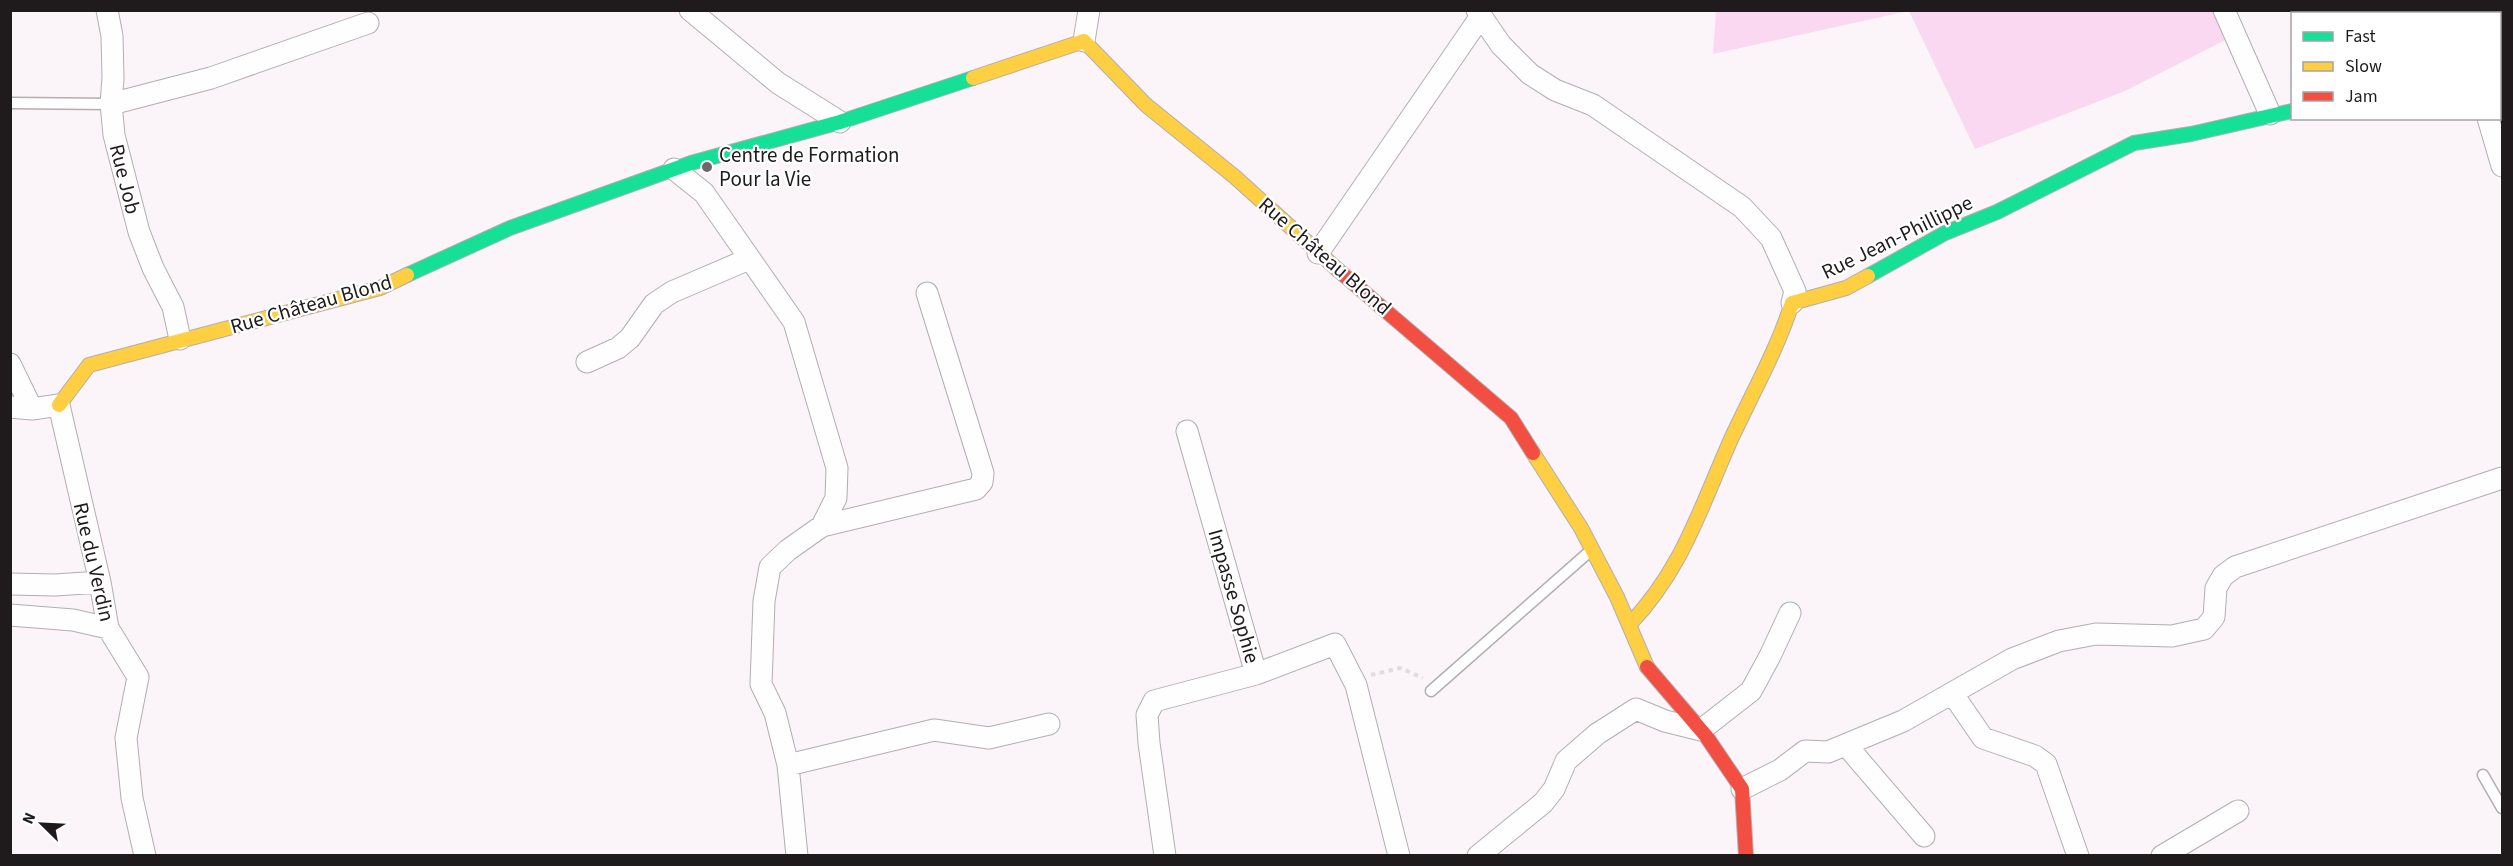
<svg xmlns="http://www.w3.org/2000/svg" width="2513" height="866" font-family="'Source Sans 3',sans-serif">
<style>
.green{fill:#fad8f1}
.lines{fill:none;stroke-linecap:round;stroke-linejoin:round}
.lane-casing{stroke:#b2aeb1;stroke-width:13}
.street-casing{stroke:#b2aeb1;stroke-width:23}
.fast-casing{stroke:#b2aeb1;stroke-width:16}
.slow-casing{stroke:#b2aeb1;stroke-width:16}
.jam-casing{stroke:#b2aeb1;stroke-width:16}
.path{stroke:#dfdcde;stroke-width:4;stroke-dasharray:4.5 4.5;stroke-linecap:butt}
.lane{stroke:#fefefe;stroke-width:10}
.street{stroke:#fefefe;stroke-width:21}
.fast{stroke:#16e098;stroke-width:14}
.slow{stroke:#ffcf43;stroke-width:14}
.jam{stroke:#f24e42;stroke-width:14}
.poi-dot{fill:#6c676a;stroke:#fff;stroke-width:2}
.labels{text-anchor:middle;stroke-width:4.5;stroke-linejoin:round;paint-order:stroke}
.poi-label{font-size:21px;fill:#1f1b1d;stroke:#fff;text-anchor:start}
.street-label{font-size:21px;fill:#1f1b1d;stroke:#fff}
</style>
<rect width="100%" height="100%" fill="#fbf5f9"/>
<!-- green -->
<path class="green" d="M1716,11V10L1908,11L1713,54Z
M1909,11H2234L2245,30L2125,91L1975,149Z"/>
<g class="lines">
<!-- lane casing -->
<g class="lane-casing">
<path id="lane" d="M10,103L111,104
M1431,691L1589,552
M2483,775L2502,808"/>
</g>
<!-- street casing -->
<g class="street-casing">
<path id="street" d="M107,10L112,36L113,78L111,104L114,135L139,232L153,268L173,307L180,339
M690,10L778,83L840,122
M1477,10L1501,45L1530,74L1555,90L1593,105L1742,207L1771,238L1795,291L1792,303
M2224,10L2270,114
M2461,10L2462,14
M1084,41L1089,10
M111,104L211,78L368,23
M2488,118L2502,166
M674,169L704,193L794,322L837,468L836,498L822,526L788,550L770,567L764,601L761,684L775,713L788,765L797,856
M1318,253L1481,16
M587,362L618,348L630,338L654,304L672,292L749,259
M10,364L32,409
M10,407L32,409L59,405L100,582L108,628L138,677L126,738L132,798L145,856
M1187,431L1256,674L1335,644L1356,685L1399,856
M822,526L976,489L982,482L983,473L927,293
M10,584L55,585L100,582
M10,615L73,620L108,628
M1952,693L1983,738L2035,756L2046,764L2078,856
M1846,745L1924,836
M788,765L934,730L989,738L1049,724
M1742,789L1780,770L1805,751L1828,752L1903,721L2012,659L2059,641L2096,634L2172,636L2204,629L2214,617L2216,588L2223,576L2235,567L2502,478
M1165,856L1149,743L1147,715L1154,701L1256,674
M1478,856L1543,803L1554,789L1566,761L1597,734L1636,709L1665,721L1701,730L1751,691L1770,656L1790,613
M2162,856L2238,811"/>
</g>
<!-- fast casing -->
<g class="fast-casing">
<path id="fast" d="M407,275L510,228L691,163L840,122L973,78
M1868,276L1945,233L1997,212L2134,143L2191,134L2292,111"/>
</g>
<!-- slow casing -->
<g class="slow-casing">
<path id="slow" d="M973,78L1084,41L1146,105L1235,177L1338,270
M59,405L89,365L380,288L407,275
M1533,453L1581,528L1617,597L1647,667
M1629,625C1683,569 1701,506 1732,437C1753,392 1777,350 1792,303L1846,288L1868,276"/>
</g>
<!-- jam casing -->
<g class="jam-casing">
<path id="jam" d="M1338,270L1511,418L1533,453
M1647,667L1706,736L1742,789L1746,856"/>
</g>
<!-- path -->
<path class="path" d="M1371,675L1400,668L1423,678"/>
<!-- lane -->
<use href="#lane" class="lane"/>
<!-- street -->
<use href="#street" class="street"/>
<!-- fast -->
<use href="#fast" class="fast"/>
<!-- slow -->
<use href="#slow" class="slow"/>
<!-- jam -->
<use href="#jam" class="jam"/>
</g>
<!-- markers -->
<circle class="poi-dot" cx="707" cy="167" r="6"/>
<g class="labels">
<!-- poi labels -->
<g class="poi-label">
<text x="719" y="162">Centre de Formation<tspan x="719" dy="24">Pour la Vie</tspan></text>
</g>
<!-- street labels -->
<g class="street-label">
<text transform="translate(125 179) rotate(76)" y="7">Rue Job</text>
<text transform="translate(1897 237) rotate(-26)" y="7">Rue Jean-Phillippe</text>
<text transform="translate(1325 256) rotate(41)" y="7">Rue Château Blond</text>
<text transform="translate(311 304) rotate(-16)" y="7">Rue Château Blond</text>
<text transform="translate(94 562) rotate(77)" y="7">Rue du Verdin</text>
<text transform="translate(1234 596) rotate(74)" y="7">Impasse Sophie</text>
</g>
</g>
<!-- border -->
<rect width="2513" height="866" fill="none" stroke="#1f1b1d" stroke-width="24"/>
<!-- legend -->
<rect x="2291" y="12" width="210" height="108" fill="#ffffff" stroke="#a5a4a5" stroke-width="1.5"/>
<rect x="2303" y="32" width="30" height="9" fill="#16e098" stroke="#a5a4a5" stroke-width="1.5"/>
<text x="2345" y="42" font-size="18" fill="#1f1b1d">Fast</text>
<rect x="2303" y="62" width="30" height="9" fill="#ffcf43" stroke="#a5a4a5" stroke-width="1.5"/>
<text x="2345" y="72" font-size="18" fill="#1f1b1d">Slow</text>
<rect x="2303" y="92" width="30" height="9" fill="#f24e42" stroke="#a5a4a5" stroke-width="1.5"/>
<text x="2345" y="102" font-size="18" fill="#1f1b1d">Jam</text>
<!-- north arrow -->
<g transform="translate(42 824) rotate(294)" stroke="#ffffff" stroke-width="4.5" paint-order="stroke">
<path d="M0-4.5L10 22L0 15L-10 22Z" fill="#1f1b1d"/>
<text y="-9" font-size="16" font-weight="bold" text-anchor="middle" fill="#1f1b1d">N</text>
</g>
</svg>
